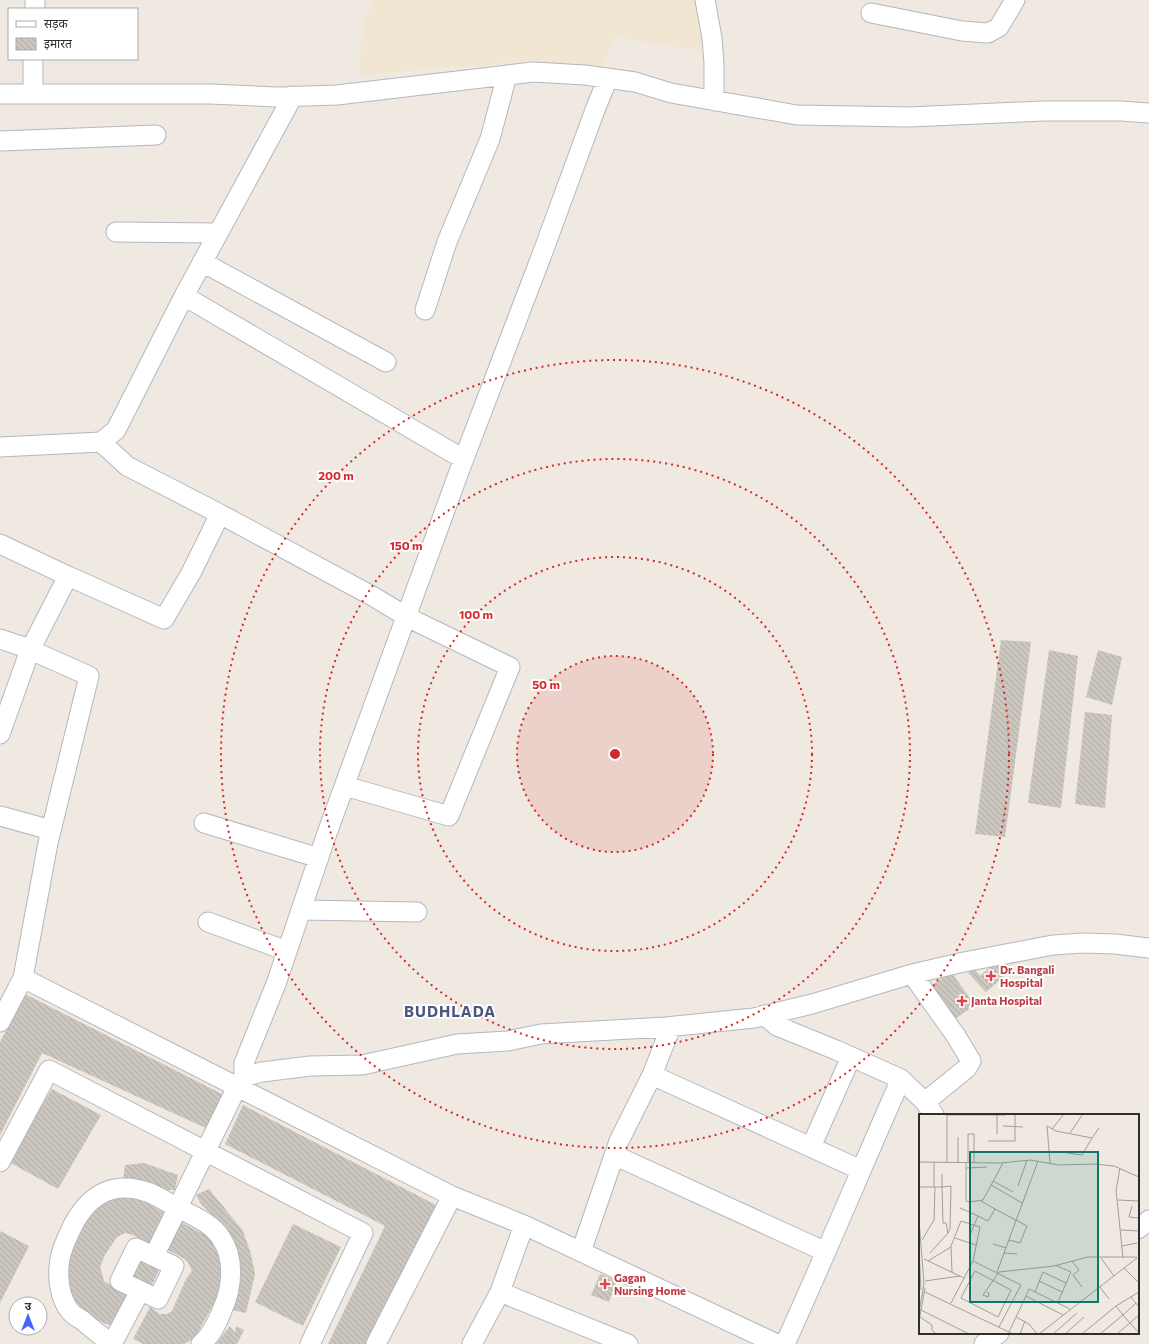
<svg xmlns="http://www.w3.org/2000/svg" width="1149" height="1344" font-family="Commissioner,'Noto Sans Devanagari',sans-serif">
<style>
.education{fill:#f0e6d1}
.building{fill:url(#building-back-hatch)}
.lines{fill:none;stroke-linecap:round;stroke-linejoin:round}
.minor-casing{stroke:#b4b7c1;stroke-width:21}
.minor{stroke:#fff;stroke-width:19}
.ring{fill:none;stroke:#d62828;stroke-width:2;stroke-dasharray:2 4}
.health-dot{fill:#e0444e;stroke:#fff;stroke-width:1.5}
.labels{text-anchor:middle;stroke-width:4;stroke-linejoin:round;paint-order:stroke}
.health-label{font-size:11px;font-weight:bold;fill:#be3a42;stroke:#fff;text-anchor:start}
.district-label{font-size:15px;font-weight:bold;letter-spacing:1px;fill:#4d5680;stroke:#fff}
.inset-road{fill:none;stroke:#a29e99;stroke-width:1}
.view{fill:#0f766e;fill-opacity:0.15;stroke:#0f766e;stroke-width:2}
.inset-edge{fill:none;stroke:#2e2e2e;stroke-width:2}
.centre{fill:#d62828;stroke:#fff;stroke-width:2}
.ring-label{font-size:12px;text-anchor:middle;font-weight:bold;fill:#d62828;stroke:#fff;stroke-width:4;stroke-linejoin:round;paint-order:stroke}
</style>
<defs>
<pattern id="building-back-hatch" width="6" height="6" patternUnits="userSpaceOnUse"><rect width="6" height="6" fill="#cbc7bf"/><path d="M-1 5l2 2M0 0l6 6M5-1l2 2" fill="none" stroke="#afaba4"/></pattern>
</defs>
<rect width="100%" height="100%" fill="#efe9e1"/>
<!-- education -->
<path class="education" d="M374,0H698L702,51L613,37L603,71L534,61L359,75L362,29Z"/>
<!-- building -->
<path class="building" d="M1001,640L1031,642L1005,837L975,834Z
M1049,650L1078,656L1061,808L1028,803Z
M1098,650L1122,657L1112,705L1086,697Z
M1085,712L1112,715L1105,808L1075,804Z
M998,960L1009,972L986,992L968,973L974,968L980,976Z
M951,972L975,1005L955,1019L931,986Z
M25,994L224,1095L208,1129L42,1053L0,1135V1042Z
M52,1089L101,1115L58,1189L7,1161Z
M243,1105L436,1205L367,1344H328L385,1226L225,1144Z
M144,1163L178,1175L175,1190H158L136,1179L123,1180L125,1165Z
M209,1189L243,1231L251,1254L255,1274L246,1313L232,1310L241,1279L240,1261L227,1229L201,1204L196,1195Z
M125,1195L141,1198L167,1215L152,1246L133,1235L125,1233L117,1237L105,1255L100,1267L104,1281L113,1287L129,1293L111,1326L92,1318L73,1304L66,1288L67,1257L86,1220L97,1205Z
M177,1220L209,1237L219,1256L224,1272L221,1290L195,1338L184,1344H143L133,1339L150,1307L160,1314H167L172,1311L186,1279L192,1271L189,1264L185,1259L164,1248Z
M293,1224L341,1247L303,1326L255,1302Z
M0,1231L29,1246L0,1303Z
M140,1256L161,1266L150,1289L129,1279Z
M600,1274L617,1280L609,1302L591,1295Z
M230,1326L235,1333L236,1326L244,1330L237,1344H216Z"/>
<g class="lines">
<!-- minor casing -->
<g class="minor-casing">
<path id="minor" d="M705,0L712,38L714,63V101
M35,9V0
M871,13L962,31L988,33L999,27L1015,0
M0,94H210L276,97L337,95L533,72L585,75L635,82L671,93L797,115L909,117L1043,111H1121L1149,113
M33,94V59
M0,141L156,135
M116,232L218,233
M202,262L386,362
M184,296L453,453L464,458
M425,310L447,242L490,139L507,75
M101,442L127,466L220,514
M0,447L101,442L116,430L184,296L288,105L291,96
M0,544L68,576L30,650L0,734
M68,576L164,619L191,573L220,514L374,597L407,617L510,667L449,816L345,786
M0,639L24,647L89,676L48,843L23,978
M0,816L51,830
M204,823L319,858
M301,910L417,912
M208,922L287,951
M912,974L956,1036L971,1061L967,1068L925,1102L934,1115
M764,1015L777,1026L836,1050L901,1079C862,1167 825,1256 785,1344
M0,1022L23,978L452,1196L376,1344
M652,1075L671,1027
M244,1077V1063L276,984L326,836L460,469L544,249L595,110L608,78
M901,1079L925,1102
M811,1147L851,1057
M614,1155L826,1252
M0,1162L49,1070L363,1233L310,1344
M452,1196L524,1225
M1138,1229L1149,1220
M136,1248L174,1266L158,1299L120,1281Z
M581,1252L619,1141L652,1075L861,1170
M154,1256L237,1087L244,1077L262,1072L310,1066L362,1065L457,1044L508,1041L541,1034L666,1027L754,1018L812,1004L912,974L964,962L1053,945L1083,943L1115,944L1149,948
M500,1292L524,1225L777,1344
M112,1344L140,1291
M113,1344C102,1337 92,1329 82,1320C78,1318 73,1315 70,1311C59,1298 57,1275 60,1259C62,1247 68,1236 73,1225C90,1193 115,1180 150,1193C159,1197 167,1202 174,1206C191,1215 211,1222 221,1238C235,1258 232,1288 223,1308C218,1321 212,1335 201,1344
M472,1344L500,1292L628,1344
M984,1344L999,1333"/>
</g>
<!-- minor -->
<use href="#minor" class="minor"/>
</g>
<!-- distance rings -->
<circle cx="615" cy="754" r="98" fill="#d62828" fill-opacity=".12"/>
<g class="ring">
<circle cx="615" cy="754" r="98"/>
<circle cx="615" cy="754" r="197"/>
<circle cx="615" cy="754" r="295"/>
<circle cx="615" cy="754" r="394"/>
</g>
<!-- markers -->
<g class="health-dot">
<path d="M989 970h4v4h4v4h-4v4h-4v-4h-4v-4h4z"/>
<path d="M960 995h4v4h4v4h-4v4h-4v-4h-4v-4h4z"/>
<path d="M603 1278h4v4h4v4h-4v4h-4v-4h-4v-4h4z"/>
</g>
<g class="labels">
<!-- health labels -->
<g class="health-label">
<text x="1000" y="974">Dr. Bangali<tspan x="1000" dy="13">Hospital</tspan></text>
<text x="971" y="1005">Janta Hospital</text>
<text x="614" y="1282">Gagan<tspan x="614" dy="13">Nursing Home</tspan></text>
</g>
<!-- district labels -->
<g class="district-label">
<text x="450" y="1017">BUDHLADA</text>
</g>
</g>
<!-- overview -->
<g transform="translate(919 1114)">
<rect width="220" height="220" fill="#efe9e1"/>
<path class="inset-road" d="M28,1H87M84,12L104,13M133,15L145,0M151,19L164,0M78,20V1M173,24L180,14M69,27H96V0M0,48L82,49L111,46L140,51L176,50L195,52L220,63M15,48V73M28,48V0M39,48V23M47,48V87L50,88L64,86L84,49M49,48V20H55V48M131,49L128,12L137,17L173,24L163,41L148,39M47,54L68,53M201,54L197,76L204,144M23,60V73L32,72L31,115L29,119M74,67L94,78M72,71L103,89M99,72L108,46M0,73H16M199,86L220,87M62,87L76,95M213,92L210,103L220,104M41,94L59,102L51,121M59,102L69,107L76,95L108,112L101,129L90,126M0,106L5,170L0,198M202,116L220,117M36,124L57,131M3,126L15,106L16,73H23L24,109H27L29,119L11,139M74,130L87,134M203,132L218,129M0,134L2,176M85,139L98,140M182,144L195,162M5,145L45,164M9,147L32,133M153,147L160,156L154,161L163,173M136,151L152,158L139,188M205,154L220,169M56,157L92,176L79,203L42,184ZM33,158L32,132L42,107L61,113L54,147M78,158L119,47M6,167L41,162M120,167L143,178M181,173L190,185M6,178L94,220M68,178L70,179L69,183L64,181L80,158L135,152L169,143H218M116,178L124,158L147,169M107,182L110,175L151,195M212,183L220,193M32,189L54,147L102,171L80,213M217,189L204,201L197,192L220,178M0,195L50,220M1,203L13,211V216L17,220M97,203L107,182L144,201M0,207L6,174M90,218L97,203L110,210L118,220M101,220L106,207M120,220L218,144M134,220L158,199M146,220L165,203M163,220L197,192M181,220L204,201L220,219M198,220L220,201"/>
<path class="view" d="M51,38H179V188H51Z"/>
<rect width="220" height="220" class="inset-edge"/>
</g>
<circle cx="615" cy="754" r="6" class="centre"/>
<g class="ring-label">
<text x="336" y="480">200 m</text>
<text x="406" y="550">150 m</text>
<text x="476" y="619">100 m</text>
<text x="546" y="689">50 m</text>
</g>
<!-- legend -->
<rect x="8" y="8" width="130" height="52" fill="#ffffff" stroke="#ababab"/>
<rect x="16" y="21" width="20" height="6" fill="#ffffff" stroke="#ababab"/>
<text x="44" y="28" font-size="12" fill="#2e2e2e">सड़क</text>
<rect x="16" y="38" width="20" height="12" fill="url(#building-back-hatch)" stroke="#ababab"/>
<text x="44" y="48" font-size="12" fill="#2e2e2e">इमारत</text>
<!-- north arrow -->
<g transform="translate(28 1316)"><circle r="19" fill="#ffffff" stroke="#ababab"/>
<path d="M0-3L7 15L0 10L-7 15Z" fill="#4264fb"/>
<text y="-6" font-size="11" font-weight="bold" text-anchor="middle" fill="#2e2e2e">उ</text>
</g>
</svg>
